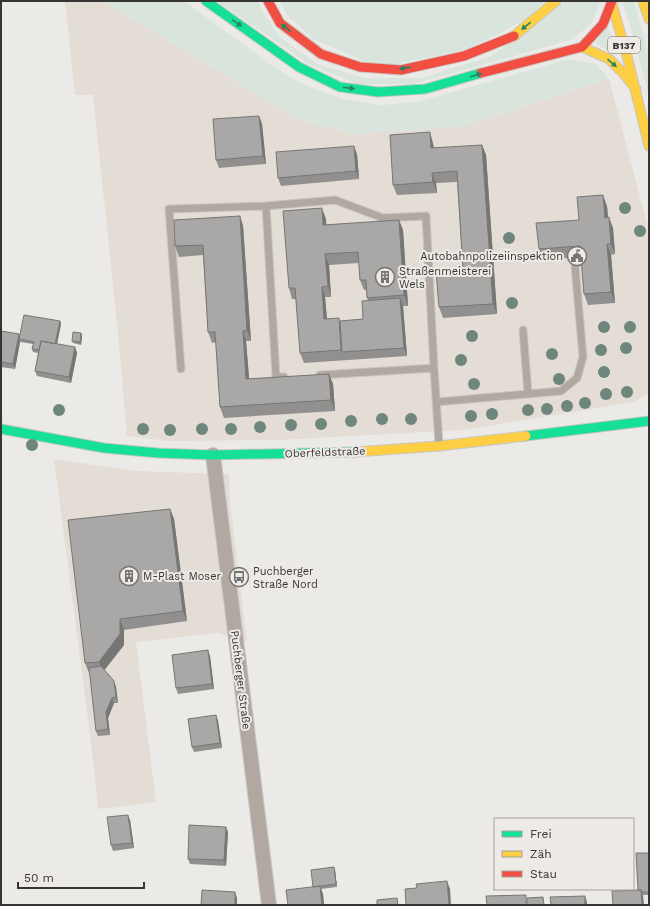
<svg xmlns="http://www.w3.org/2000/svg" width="650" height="906" font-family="'Work Sans',sans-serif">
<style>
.built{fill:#e3ddd6}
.green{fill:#d9e4dd}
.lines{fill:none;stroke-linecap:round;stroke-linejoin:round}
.lane-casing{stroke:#c7c6c4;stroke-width:9}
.street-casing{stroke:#c7c6c4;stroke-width:16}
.fast-casing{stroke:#c7c6c4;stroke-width:11}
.slow-casing{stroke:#c7c6c4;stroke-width:11}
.jam-casing{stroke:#c7c6c4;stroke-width:11}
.lane{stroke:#b1a9a1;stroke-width:7}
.street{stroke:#b1a9a1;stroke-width:14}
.fast{stroke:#16e098;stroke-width:9}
.slow{stroke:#ffcf43;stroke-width:9}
.jam{stroke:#f24e42;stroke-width:9}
.tree{fill:#6e867b}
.wall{fill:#91908f;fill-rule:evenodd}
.shaded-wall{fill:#767674}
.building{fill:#a9a8a6;stroke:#767674}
.oneway{fill:#288260}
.labels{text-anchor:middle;stroke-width:4;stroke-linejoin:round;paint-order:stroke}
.shield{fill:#eeeae5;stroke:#6d6b68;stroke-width:1}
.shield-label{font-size:10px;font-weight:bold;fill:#363533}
.poi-label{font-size:11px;fill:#363533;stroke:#eeeae5;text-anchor:start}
.street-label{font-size:11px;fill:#363533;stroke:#eeeae5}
</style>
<rect width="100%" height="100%" fill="#eceae7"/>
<!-- built -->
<path class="built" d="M65,1H103L298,119L353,134L459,127L609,79L649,231V393L634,402L464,430L278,440L168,441L127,436L118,333L93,95H75Z
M54,459L135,471L229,474L230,502L247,641L217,633L136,642L156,802L98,809L91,742Z"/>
<!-- green -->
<path class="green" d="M103,1H184L269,63L302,84L343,99L382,105L417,102L569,59L596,64L609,79L459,127L353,134L298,119Z
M217,1H258L261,9L281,38L318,64L365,78H422L491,56L565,1H601L592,23L571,40L414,84H358L310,65Z
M279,1H544L531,17L466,50L394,64L364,61L313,39L288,16Z
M622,1H634L649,55V96L632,33Z
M608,26L617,56L595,43Z"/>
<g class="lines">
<!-- lane casing -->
<g class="lane-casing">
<path id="lane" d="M523,330L528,394
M181,369L169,209L266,206
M320,375L434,368
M284,377H276L266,206L335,200L383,218L426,216L434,368L439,444
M436,402L561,391L577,378L583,357L575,266"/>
</g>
<!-- street casing -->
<g class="street-casing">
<path id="street" d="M213,455L269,905"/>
</g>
<!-- fast casing -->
<g class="fast-casing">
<path id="fast" d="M206,1L299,67L340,87L378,92L425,89L481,73
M1,429L104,448L158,453L213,455L355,452
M526,436L649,421"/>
</g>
<!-- slow casing -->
<g class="slow-casing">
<path id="slow" d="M611,1L626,52L649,146
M643,1L649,19
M514,36L556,1
M582,47L609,59L624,74L636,89
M355,452L439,446L526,436"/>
</g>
<!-- jam casing -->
<g class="jam-casing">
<path id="jam" d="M268,1L280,23L321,54L360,67L401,70L464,56L514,36
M481,73L582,47L603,24L612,1"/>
</g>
<!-- lane -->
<use href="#lane" class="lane"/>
<!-- street -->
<use href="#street" class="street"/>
<!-- fast -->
<use href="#fast" class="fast"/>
<!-- slow -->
<use href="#slow" class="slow"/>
<!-- jam -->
<use href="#jam" class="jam"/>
</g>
<!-- trees -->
<g class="tree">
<circle cx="625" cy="208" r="6"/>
<circle cx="640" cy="231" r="6"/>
<circle cx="509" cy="238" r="6"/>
<circle cx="512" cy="303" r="6"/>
<circle cx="604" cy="327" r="6"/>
<circle cx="630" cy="327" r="6"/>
<circle cx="472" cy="336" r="6"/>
<circle cx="626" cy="348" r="6"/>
<circle cx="601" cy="350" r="6"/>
<circle cx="552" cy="354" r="6"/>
<circle cx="461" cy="360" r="6"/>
<circle cx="604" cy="372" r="6"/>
<circle cx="559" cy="379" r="6"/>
<circle cx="474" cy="384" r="6"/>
<circle cx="627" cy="392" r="6"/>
<circle cx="606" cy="394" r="6"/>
<circle cx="585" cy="403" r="6"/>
<circle cx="567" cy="406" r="6"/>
<circle cx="547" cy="409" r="6"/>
<circle cx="59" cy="410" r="6"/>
<circle cx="528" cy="410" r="6"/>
<circle cx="492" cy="414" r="6"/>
<circle cx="471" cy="416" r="6"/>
<circle cx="382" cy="419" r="6"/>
<circle cx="411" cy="419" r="6"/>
<circle cx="351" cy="421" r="6"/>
<circle cx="321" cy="424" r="6"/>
<circle cx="291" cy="425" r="6"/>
<circle cx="260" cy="427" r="6"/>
<circle cx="143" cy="429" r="6"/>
<circle cx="202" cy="429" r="6"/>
<circle cx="231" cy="429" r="6"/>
<circle cx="170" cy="430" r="6"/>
<circle cx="32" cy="445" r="6"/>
</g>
<!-- wall -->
<path class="wall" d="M259,116L262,124L266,164L219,168L216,160Z
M433,143L434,148L482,145L486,155L497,314L443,318L439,307L463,270L457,182L436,183L437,193L397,195L393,185Z
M357,154L359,179L281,186L278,178Z
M607,206L608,218L613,228L615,254L611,255L615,303L588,305L584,294L581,257L542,260L539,249L579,220Z
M240,216L243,226L251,341H246L249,379L329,374L333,384L335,411L224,418L220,407L216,342L212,343L208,332L203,255L179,257L175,246Z
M326,219V225L399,220L403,230L408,306H403L407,356L304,363L300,353L296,299H292L289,288ZM359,263L360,280L364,290H367V298L368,300L363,319L340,321L327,319L325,297H331L329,265Z
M60,321L61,324L57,344L75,347L77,353L71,383L37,376L35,371L38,353L33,352L32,349L33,344L20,342L15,369L1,367V331L19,334L20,337Z
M81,333L82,336L81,345L73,343L72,341Z
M170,509L174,519L187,621L124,630V645L104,670L116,687L118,703H114L108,718L110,735L98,736L96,731L90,673H89L85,663Z
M210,656L214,689L178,694L176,688Z
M216,715L218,721L222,748L194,752L192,747Z
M130,820L134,848L113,851L111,845Z
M228,832L226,866L190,864L188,859Z
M649,853V895H643L638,890Z
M335,870L337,887L321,889L323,894L324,905H288Z"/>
<!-- shaded-wall -->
<path class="shaded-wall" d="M259,116L262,124L266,164L263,156Z
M430,132L433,143L434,159L431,148Z
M482,145L486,155L497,314L493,304Z
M354,146L357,154L359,179L356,171Z
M432,173L436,183L437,193L433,182Z
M603,195L607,206L609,228L605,218Z
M322,208L326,219L327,236L323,225Z
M240,216L243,226L251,341L247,330Z
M609,217L613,228L615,254L611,244Z
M399,220L403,230L408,306L404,295Z
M607,244L611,255L615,303L611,292Z
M325,254L329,265L331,297L328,286Z
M322,287L325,297L328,330L324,319Z
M400,298L403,306L407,356L404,348Z
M60,321L61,324L56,349L55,346Z
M243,331L246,341L250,389L246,379Z
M81,333L82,336L81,345L80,342Z
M19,334L21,339H19L20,342L15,369L13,364Z
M75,347L77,353L71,383L69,377Z
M329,374L333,384L335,411L331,400Z
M170,509L174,519L187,621L183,611Z
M120,619L124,630V645L103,672L99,662Z
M208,650L210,656L214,689L212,684Z
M114,681L116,687L118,703L116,697Z
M112,698L114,703L108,718L110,735L108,729L106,712Z
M216,715L218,721L222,748L220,743Z
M128,815L130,820L134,848L132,843Z
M226,827L228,832L226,866L224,860Z
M334,867L335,870L337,887L336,884Z
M447,881L450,889L451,905H449Z
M320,886L323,894L324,905H322Z
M641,890L643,895L644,905H642Z
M235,892L237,898V905H235Z
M585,896L587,902V905H585Z"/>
<!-- building -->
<path class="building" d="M259,116L263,156L216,160L213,119Z
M430,132L431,148L482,145L493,304L439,307L436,271L463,270L457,171L432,173L433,182L393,185L390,135Z
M354,146L356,171L278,178L276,152Z
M603,195L605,218L609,217L611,244H607L611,292L584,294L580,246L539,249L536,223L579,220L577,197Z
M322,208L323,225L399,220L404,295L367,298L366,280H360L358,252L325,254L328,286L322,287L324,319L339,318L341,350L300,353L295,288H289L283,211Z
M240,216L247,330L243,331L246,379L329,374L331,400L220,407L215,332H208L203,245L175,246L174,220Z
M400,298L404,348L342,352L340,321L363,319L362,301Z
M24,315L60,321L55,344L41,341L39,350L32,349L34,342L19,339Z
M1,331L19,334L13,364L1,362Z
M73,332L81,333L80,342L72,341Z
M41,341L75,347L69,377L35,371Z
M170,509L183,611L120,619V634L99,662L85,663L68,520Z
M208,650L212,684L176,688L172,655Z
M101,666L114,681L116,697L112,698L106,712L108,729L96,731L89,668Z
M216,715L220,743L192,747L188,719Z
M128,815L132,843L111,845L107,817Z
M189,825L226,827L224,860L188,859Z
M636,853H649V892H642L641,890H638Z
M334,867L336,884L313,887L311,870Z
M447,881L449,905H406L405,889L417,888L416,884Z
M320,886L322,905H288L286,890Z
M202,890L235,892V905H201Z
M641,890L642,905H613L612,891Z
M526,895V905H487L486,896Z
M585,896V905H551L550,897Z
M543,897L544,905H527V898Z
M397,898L398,905H377V900Z"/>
<!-- one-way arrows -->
<defs><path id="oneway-solid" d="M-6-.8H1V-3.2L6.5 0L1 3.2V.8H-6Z"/></defs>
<g class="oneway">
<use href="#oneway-solid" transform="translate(237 23) rotate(35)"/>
<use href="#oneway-solid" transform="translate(526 26) rotate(141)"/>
<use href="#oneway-solid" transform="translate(286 28) rotate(-143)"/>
<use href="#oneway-solid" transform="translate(612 63) rotate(40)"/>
<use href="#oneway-solid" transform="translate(405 68) rotate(171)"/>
<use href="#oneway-solid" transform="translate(476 75) rotate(-16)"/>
<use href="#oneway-solid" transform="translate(349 88) rotate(7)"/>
</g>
<!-- icons -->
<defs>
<g id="civic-ring" transform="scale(1)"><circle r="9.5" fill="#eeeae5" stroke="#767472" stroke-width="1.5"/><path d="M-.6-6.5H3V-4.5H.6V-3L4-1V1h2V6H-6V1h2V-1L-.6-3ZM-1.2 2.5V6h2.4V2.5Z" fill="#767472"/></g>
<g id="building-ring" transform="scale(1)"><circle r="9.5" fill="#eeeae5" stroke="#767472" stroke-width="1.5"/><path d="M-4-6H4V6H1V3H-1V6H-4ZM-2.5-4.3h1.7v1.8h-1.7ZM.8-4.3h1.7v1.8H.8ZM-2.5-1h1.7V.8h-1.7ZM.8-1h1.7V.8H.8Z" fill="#767472"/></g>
<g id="bus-ring" transform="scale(1)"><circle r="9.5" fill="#eeeae5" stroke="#767472" stroke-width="1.5"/><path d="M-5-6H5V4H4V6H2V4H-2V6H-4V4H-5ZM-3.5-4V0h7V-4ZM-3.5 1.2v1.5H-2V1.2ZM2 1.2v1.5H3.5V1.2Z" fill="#767472"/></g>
</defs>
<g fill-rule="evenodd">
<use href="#civic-ring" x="577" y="256"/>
<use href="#building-ring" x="385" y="277"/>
<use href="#building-ring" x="129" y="576"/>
<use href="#bus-ring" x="239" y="577"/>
</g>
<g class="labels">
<!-- shield labels -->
<rect class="shield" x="608" y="37" width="32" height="16" rx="3"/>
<g class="shield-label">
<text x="624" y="49">B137</text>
</g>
<!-- poi labels -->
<g class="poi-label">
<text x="563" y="260" text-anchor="end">Autobahnpolizeiinspektion</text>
<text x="399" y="275">Straßenmeisterei<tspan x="399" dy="13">Wels</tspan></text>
<text x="253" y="575">Puchberger<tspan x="253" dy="13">Straße Nord</tspan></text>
<text x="143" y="580">M-Plast Moser</text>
</g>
<!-- street labels -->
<g class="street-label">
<text transform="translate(325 452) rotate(-2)" y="4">Oberfeldstraße</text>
<text transform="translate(241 680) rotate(83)" y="4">Puchberger Straße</text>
</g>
</g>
<!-- border -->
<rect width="650" height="906" fill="none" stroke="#363533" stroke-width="4"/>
<!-- legend -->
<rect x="494" y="818" width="140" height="72" fill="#eeeae5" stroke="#a4a29e"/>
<rect x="502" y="831" width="20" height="6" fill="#16e098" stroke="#a4a29e"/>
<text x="530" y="838" font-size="12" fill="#363533">Frei</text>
<rect x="502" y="851" width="20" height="6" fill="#ffcf43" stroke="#a4a29e"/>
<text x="530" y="858" font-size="12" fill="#363533">Zäh</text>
<rect x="502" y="871" width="20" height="6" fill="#f24e42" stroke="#a4a29e"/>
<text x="530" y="878" font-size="12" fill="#363533">Stau</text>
<!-- scale -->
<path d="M18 882v6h126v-6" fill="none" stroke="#363533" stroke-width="2"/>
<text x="24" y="882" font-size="12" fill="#363533" stroke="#eeeae5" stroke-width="3" paint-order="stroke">50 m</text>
</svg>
